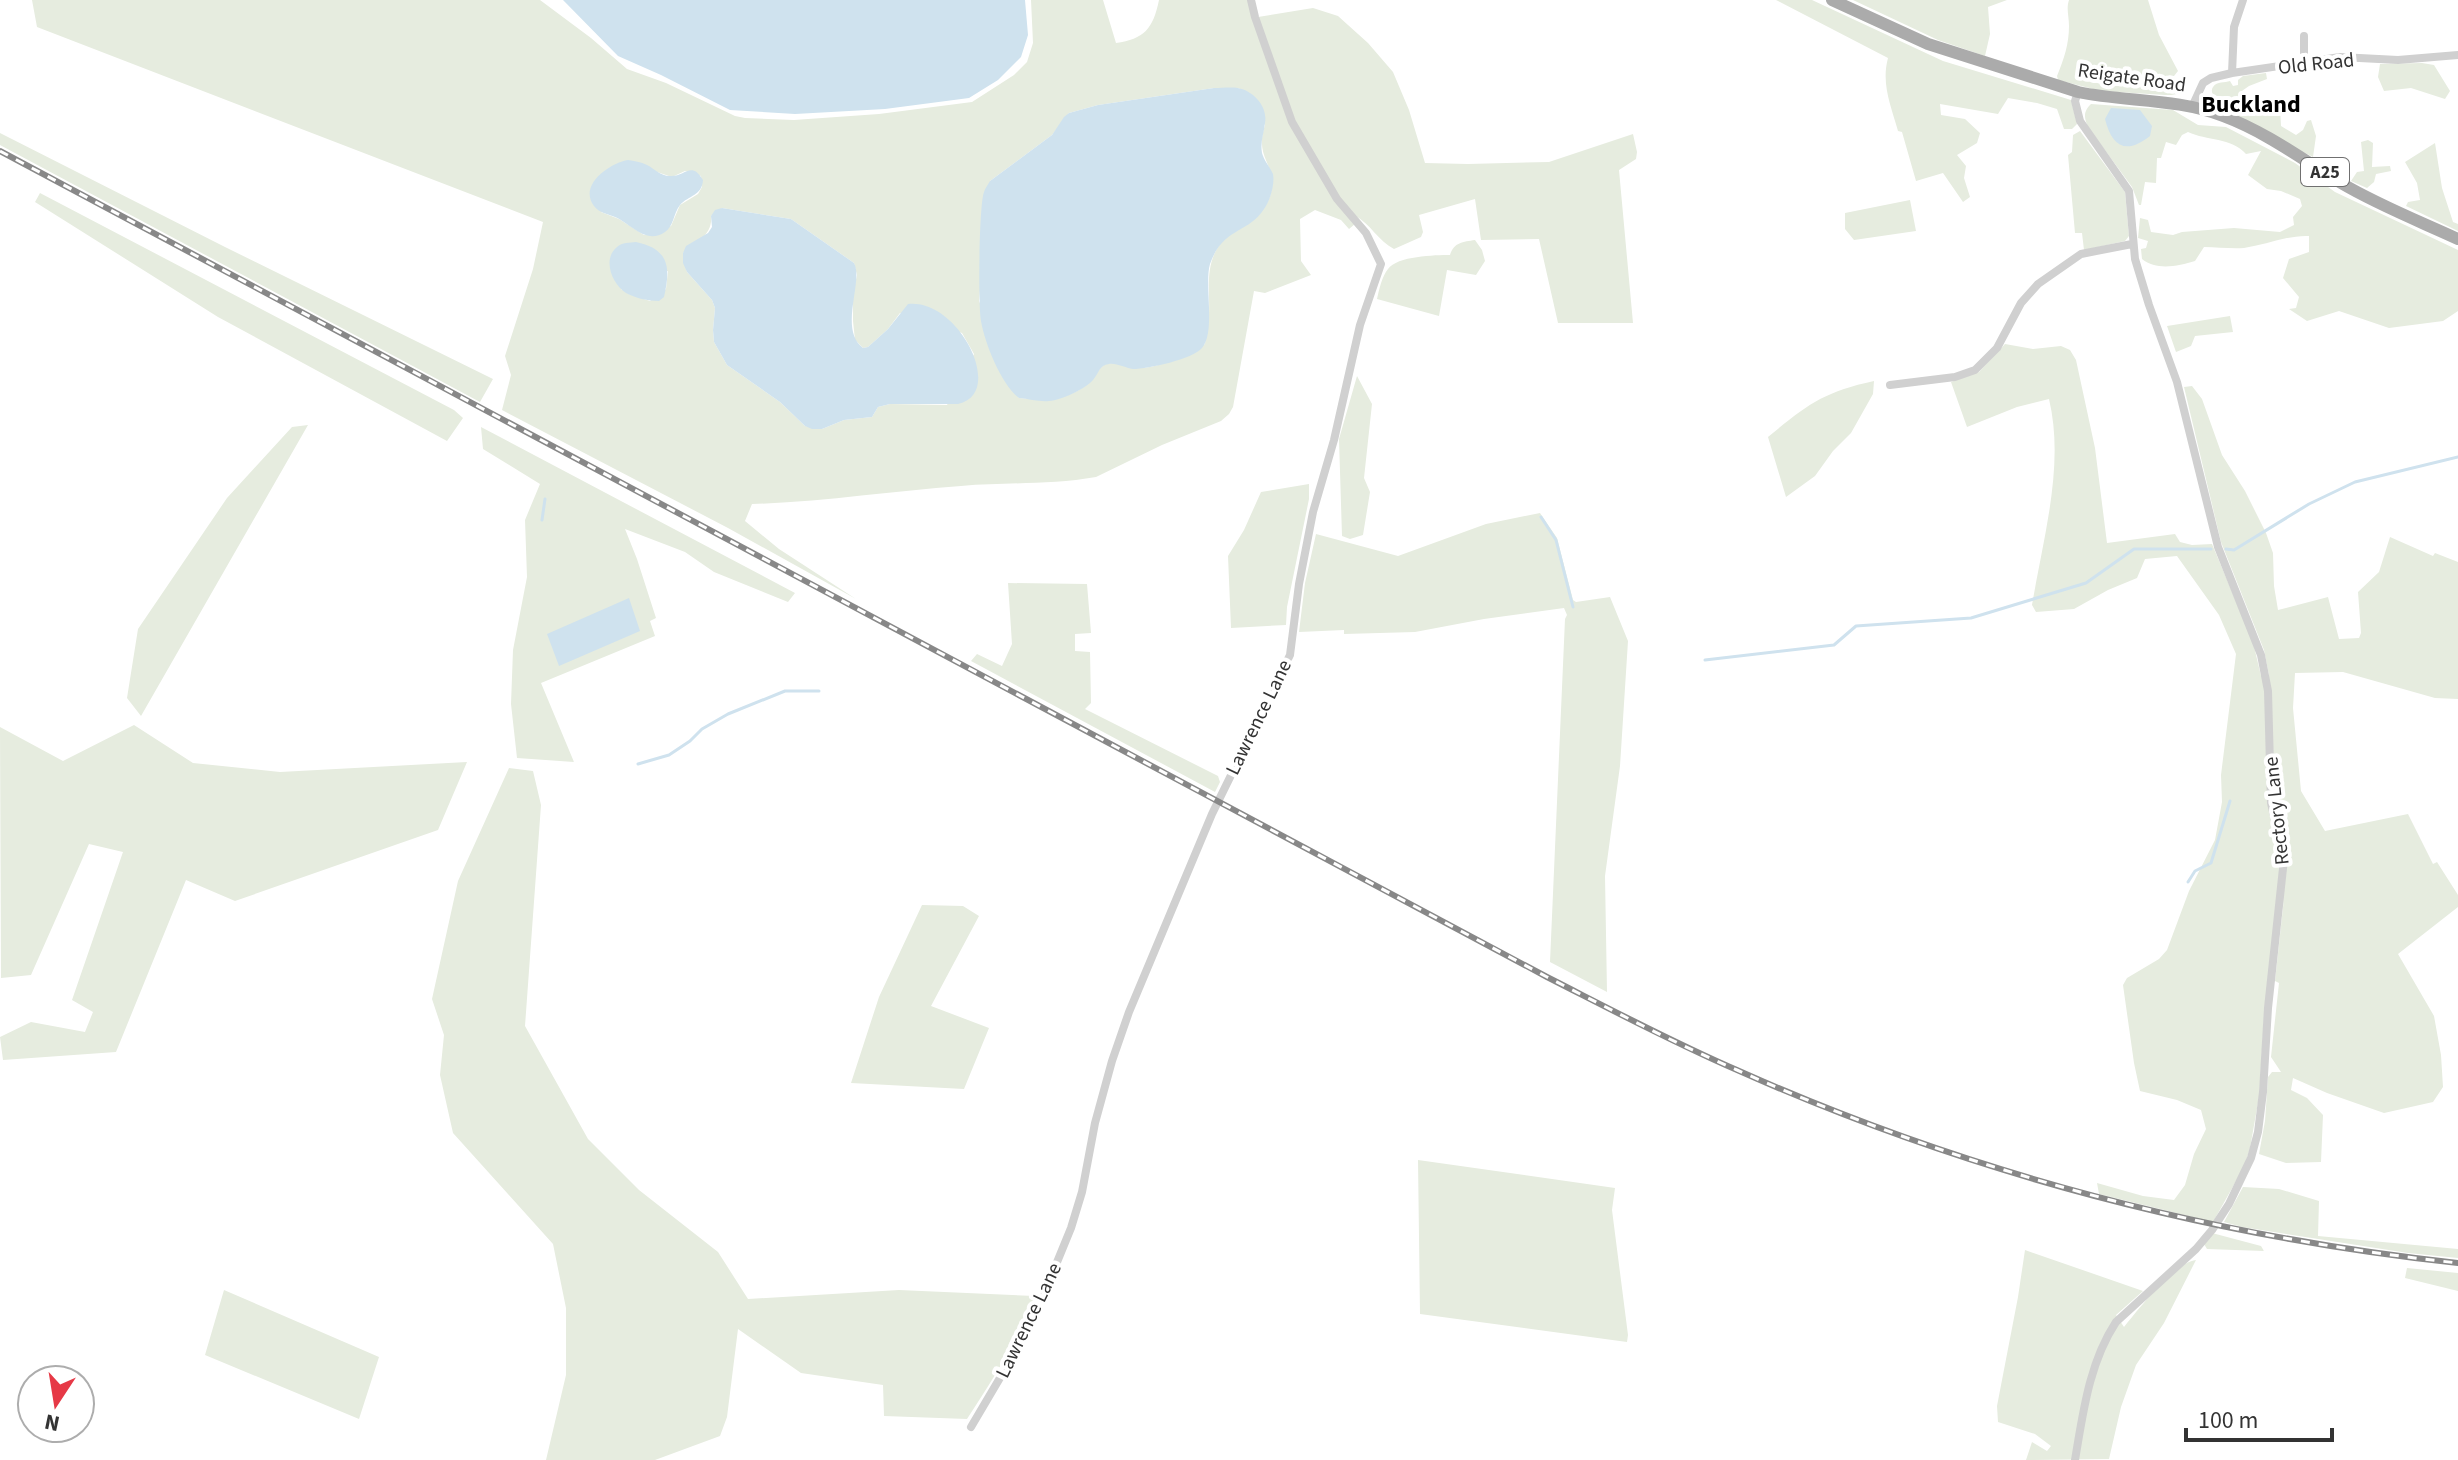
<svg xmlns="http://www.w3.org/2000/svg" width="2458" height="1460" font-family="'Source Sans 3',sans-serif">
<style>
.green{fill:#e6ecdf;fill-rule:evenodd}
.water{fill:#cfe2ee}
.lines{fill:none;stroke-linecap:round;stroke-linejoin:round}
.stream{stroke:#cfe2ee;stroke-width:3}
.street{stroke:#d0d0d0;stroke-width:8}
.primary{stroke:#ababab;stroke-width:12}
.rail-casing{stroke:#888;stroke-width:6}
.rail{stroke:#fff;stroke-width:3;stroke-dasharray:9;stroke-linecap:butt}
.labels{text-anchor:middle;stroke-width:8;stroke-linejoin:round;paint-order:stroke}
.shield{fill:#fff;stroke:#707070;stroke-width:2}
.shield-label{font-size:18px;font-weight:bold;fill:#333}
.street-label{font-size:20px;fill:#333;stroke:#fff}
.quarter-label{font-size:24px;font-weight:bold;fill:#000;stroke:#fff}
</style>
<rect width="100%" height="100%" fill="#fff"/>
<!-- green -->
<path class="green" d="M32,0H540L591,38L627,69L666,83L735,116L745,118L794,120L879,114L972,102L1014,75L1027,62L1033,43L1031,0H1103L1116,43C1144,39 1153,29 1159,0H1249L1258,17L1313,8L1338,16L1368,43L1393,72L1409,110L1425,163L1468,164L1549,162L1633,134L1637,152L1636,159L1619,170L1633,323H1558L1539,239L1481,240L1475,199L1419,215L1423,232L1421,237L1394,249C1378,241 1371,224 1354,215L1355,224L1349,229L1341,220L1315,210L1300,219L1301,261L1311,275L1265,293L1254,291L1233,407L1229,414L1221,421L1162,445L1096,477C1051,485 1006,482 961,486C891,491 822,502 752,504L745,521L779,549L856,599L728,528L502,410L511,375L505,356L533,269L543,222L37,27ZM1214,88H1239L1265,125C1253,160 1280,165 1270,196C1262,221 1232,226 1218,247C1205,268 1210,290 1209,313C1208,324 1206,334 1205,344C1183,355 1161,369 1135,368C1127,368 1119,363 1111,363C1099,363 1097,376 1089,383C1066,401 1047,401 1019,398L979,301L990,181L1052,135L1069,113L1098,105ZM685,171L701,176L702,187L698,194L680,205L671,226L644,235L619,219L601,212L657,172L672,177ZM722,208L791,219L854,263L857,275L853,294V321L855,340L863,348L868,347L888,329L900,313L962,333L974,354L947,405L890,404L878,407L872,417L844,420L822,429L805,426L780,402L727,365L714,342L713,330L715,308L712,300L687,272L683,253C696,242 713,235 711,216ZM668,271L666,289L650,301L629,294L621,289Z
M1776,0H1812L1943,61L2071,100L2077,124L2072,129H2064L2057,109L2037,103L2008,98L1998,114L1940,104L1941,115L1965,119L1980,133L1977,143L1957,155L1966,166L1964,178L1970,197L1963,202L1943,173L1916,181L1902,132L1898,131C1891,106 1881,84 1888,58Z
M1853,0H2007L1988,7L1990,34L1985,56L1938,40Z
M2069,0H2148L2159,35L2178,71L2174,76L2158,77L2155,84L2159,89L2181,79L2187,87C2180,95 2174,95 2165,95L2101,91L2058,80L2057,76C2064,59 2069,44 2069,26C2069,16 2066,9 2069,0Z
M2422,63L2434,65L2450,91L2445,99L2411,88L2384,91L2378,77L2380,64Z
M2266,73L2267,79L2249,86L2239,93L2238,103C2251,113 2265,110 2280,106L2281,126L2296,135L2303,130L2307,121L2311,120L2316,136L2313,157C2298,149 2200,106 2213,87C2217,81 2225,83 2230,81L2233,86L2238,85V80L2243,76Z
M2091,104L2173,110L2198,125L2226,127L2295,163L2335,192L2458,250V311L2443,321L2389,328L2339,311L2307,321L2289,309L2296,308L2299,297L2283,278L2289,259L2309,252V236C2287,235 2266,245 2244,248C2231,249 2217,247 2204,247L2195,261C2178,266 2157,271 2142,259L2141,249L2146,248L2148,241L2138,238L2140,218L2148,220L2151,232L2173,235L2182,232L2234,228L2280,232L2294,225L2293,217L2302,206L2300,199L2281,191L2267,189L2248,175L2261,151L2246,154C2231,137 2207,141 2188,132L2182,135L2176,145L2166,142L2161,158H2157L2156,183L2145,182L2141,205H2139L2132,187L2088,127C2084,117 2083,112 2091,104Z
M2080,131L2125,192L2129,236L2125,241L2084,250L2082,233H2075L2068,155L2072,152L2073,135Z
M0,133L225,247L493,379L480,402L0,145Z
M2368,140L2373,143L2372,167L2390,166L2391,171L2376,174L2374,182L2367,188L2351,181L2357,172L2364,171L2361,142Z
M2435,143L2442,188L2453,222L2458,224V231L2406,206L2408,202L2420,200L2417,183L2405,162Z
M40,193L454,410L463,418L447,441L218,317L35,202Z
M1910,200L1916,231L1854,240L1845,229V213Z
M1475,240L1482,250L1485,261L1476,275L1447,270L1439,316L1377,299C1379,290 1382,276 1388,269C1397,256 1435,255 1450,255C1454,242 1463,242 1475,240Z
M2230,316L2233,332L2195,336L2191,346L2176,352L2167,326Z
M2005,344L2033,349L2061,346L2070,350L2076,360L2095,448L2107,543L2175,534L2180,542L2192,545L2212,544L2253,642L2261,676L2269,675L2264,650L2221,542L2184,387L2192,386L2202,399L2222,455L2245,491L2266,533L2273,553L2274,586L2278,610L2328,597L2339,639L2359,638L2361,633L2358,592L2379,572L2390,537L2433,556L2435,553L2458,562V699L2435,698L2343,672L2295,673L2293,708L2301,791L2325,831L2408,814L2433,864L2437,862L2458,895V907L2398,954L2434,1016L2441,1055L2443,1087L2433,1102L2384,1113L2327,1093L2293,1078L2291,1090L2307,1098L2323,1115L2321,1162L2286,1163L2259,1154L2265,1121L2268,1077L2272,1072H2281L2271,1057L2279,983L2275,981L2284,898L2264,1018L2259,1097L2250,1148L2244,1167L2213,1222L2099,1194L2097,1183L2143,1196L2174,1200L2185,1185L2194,1154L2206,1129L2201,1110L2177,1100L2140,1091L2134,1063L2123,985L2127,978L2159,959L2167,950L2189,891L2215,840L2222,802L2221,775L2236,654L2219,615L2177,556L2145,559L2137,578L2108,590L2074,609L2036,612L2032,605C2043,538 2065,466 2049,399L2017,407L1967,427L1951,382L1979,372Z
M1357,376L1372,404L1364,478L1370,492L1363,535L1350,539L1342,536L1339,439Z
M1874,381L1873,394L1851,433L1833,451L1815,476L1786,497L1768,437C1807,405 1823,392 1874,381Z
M308,425L141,716L127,698L138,629L227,498L292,427Z
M481,427L795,593L788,602L714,572L685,552L625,529L637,559L656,618L650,621L655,636L541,683L574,762L517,758L511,704L513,650L527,577L525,520L540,484L483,449Z
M1309,484V499L1287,607L1286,625L1231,628L1228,556L1244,530L1261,492Z
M1540,513L1557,538L1573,600L1576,602L1610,597L1628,641L1620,766L1605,876L1607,992L1550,962L1565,619L1567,615L1564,608L1484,619L1415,632L1344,634V630L1299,632L1305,583L1316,534L1398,556L1486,524Z
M1008,583L1087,584L1091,633L1075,634V651L1090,652L1091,703L1085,709L1218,776L1220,782L1215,792L971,661L977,654L1002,666L1012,644Z
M134,725L193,763L280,772L467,762L438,830L235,901L186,880L116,1052L3,1060L0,1037L31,1022L85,1032L93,1012L72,1000L123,852L89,844L31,975L1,978L0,727L63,761Z
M509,768L533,771L541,805L525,1026L588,1139L639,1190L718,1252L748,1299L899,1290L1035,1296C1018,1341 993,1379 967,1419L884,1416L883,1385L801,1373L738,1329L727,1417L720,1436L655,1460H546L566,1375V1308L553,1244L453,1133L440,1075L444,1035L432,999L458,881Z
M922,905L963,906L979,916L931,1006L989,1028L964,1089L851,1083L879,997Z
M1418,1160L1615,1188L1612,1210L1628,1335L1627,1342L1420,1314Z
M2243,1187L2279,1189L2319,1201L2318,1236L2458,1249V1258L2408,1253L2242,1227L2224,1222Z
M2212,1233L2261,1246L2264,1251L2207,1249L2204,1244Z
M2025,1250L2143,1291L2116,1315L2124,1327C2138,1310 2175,1262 2196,1260L2164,1323L2136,1365L2121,1407L2109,1459L2026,1460L2032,1442L2047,1451L2051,1446L2035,1434L1998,1422L1997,1406L2018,1297Z
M2407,1268L2458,1273V1291L2405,1278Z
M224,1290L379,1357L359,1419L205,1355Z"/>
<!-- water -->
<path class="water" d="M563,0H1025L1028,35L1021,57L998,80L969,98L885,109L795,114L730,110L661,75L618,56Z
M1214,88C1221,88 1231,87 1238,88C1254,91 1268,107 1265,123C1264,133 1260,142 1262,153C1264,161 1270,167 1273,174C1275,184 1270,201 1264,209C1248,234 1223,227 1210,264C1204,284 1216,332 1202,348C1193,359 1148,369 1133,369C1125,368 1117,363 1109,364C1099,365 1099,373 1093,380C1085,389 1062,400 1049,401C1040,402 1029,399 1019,398C1001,384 985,344 981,321C978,306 979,204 984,192C985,188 988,185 990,181L1052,135L1064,117L1069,113L1098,105Z
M2111,108L2140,110L2152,126L2150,136C2126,155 2112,147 2105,119Z
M628,160C634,161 641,162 647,165C655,169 660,176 670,176C685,177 691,160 703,180C702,196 689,195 680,205C673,214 674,226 665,232C646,245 631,224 615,217C608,214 599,213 594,206C578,185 610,163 628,160Z
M722,208L791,219L854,263C864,281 838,329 863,348L868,347L888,329L908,304C958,298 1007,393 958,404H890L878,407L872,417L844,420L822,429H812L805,426L780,402L727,365L714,342L713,330L715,308L712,300L687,272L683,263V253L686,246L708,233L712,227L711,216L715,210Z
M636,242C669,249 671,267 664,297L659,301C648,301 635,298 626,293C612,284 602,259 617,247C622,242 630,243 636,242Z
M629,598L640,631L559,666L547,634Z"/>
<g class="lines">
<!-- stream -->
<path class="stream" d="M1541,517L1556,540L1573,607
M542,520L545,499
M2226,549L2234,550L2309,504L2355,482L2458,457
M1705,660L1834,645L1856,626L1971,618L2086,583L2134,549H2211
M638,764L669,755L690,741L702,729L728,714L785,691H819
M2188,882L2195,871L2211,863L2230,801"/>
<!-- street -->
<path class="street" d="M2304,62V36
M2232,73L2234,27L2243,0
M2192,107L2203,83L2211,78L2232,73L2340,57L2398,60L2458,55
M1890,385L1955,377L1975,370L1997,348L2021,303L2038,284L2081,254L2132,244
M971,1427L1023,1339L1037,1311L1071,1228L1082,1192L1095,1123L1112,1061L1129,1012L1212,814L1290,655L1299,584L1313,512L1334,440L1360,325L1381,264L1366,233L1337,199L1292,122L1255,17L1251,0
M2075,1460C2083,1413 2089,1363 2116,1322L2196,1249L2212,1230L2229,1204L2251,1158L2258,1132L2263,1092L2268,1008L2284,859L2271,803L2268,691L2261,655L2218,547L2177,382L2149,305L2135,259L2129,191L2080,121L2075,101L2078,92"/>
<!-- primary -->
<path class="primary" d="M1832,0L1928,44L2078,92C2125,102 2177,98 2223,116C2266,132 2302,159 2341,183C2378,205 2419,221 2458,239"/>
<!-- rail casing -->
<g class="rail-casing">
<path id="rail" d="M0,151L1547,977C1610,1009 1672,1042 1737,1070C1966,1172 2209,1236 2458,1263"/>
</g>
<!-- rail -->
<use href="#rail" class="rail"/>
</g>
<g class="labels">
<!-- shield labels -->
<rect class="shield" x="2301" y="158" width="48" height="28" rx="6"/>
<g class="shield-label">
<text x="2325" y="178">A25</text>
</g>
<!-- street labels -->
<g class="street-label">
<text transform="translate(2316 63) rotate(-6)" y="7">Old Road</text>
<text transform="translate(2132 77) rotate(8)" y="7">Reigate Road</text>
<text transform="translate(1258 717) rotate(-64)" y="7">Lawrence Lane</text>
<text transform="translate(2276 811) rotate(-96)" y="7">Rectory Lane</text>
<text transform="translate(1028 1320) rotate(-64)" y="7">Lawrence Lane</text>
</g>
<!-- quarter labels -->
<g class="quarter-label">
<text x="2251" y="112">Buckland</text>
</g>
</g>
<!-- north arrow -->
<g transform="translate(56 1404) rotate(192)"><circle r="38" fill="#ffffff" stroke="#adadad" stroke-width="2"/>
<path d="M0-6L14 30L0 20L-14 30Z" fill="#e63946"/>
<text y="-12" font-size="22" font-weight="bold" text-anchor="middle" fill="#333333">N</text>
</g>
<!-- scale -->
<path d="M2186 1428v12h146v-12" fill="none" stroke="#333333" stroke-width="4"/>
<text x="2198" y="1428" font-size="24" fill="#333333" stroke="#ffffff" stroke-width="6" paint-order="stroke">100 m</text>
</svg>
